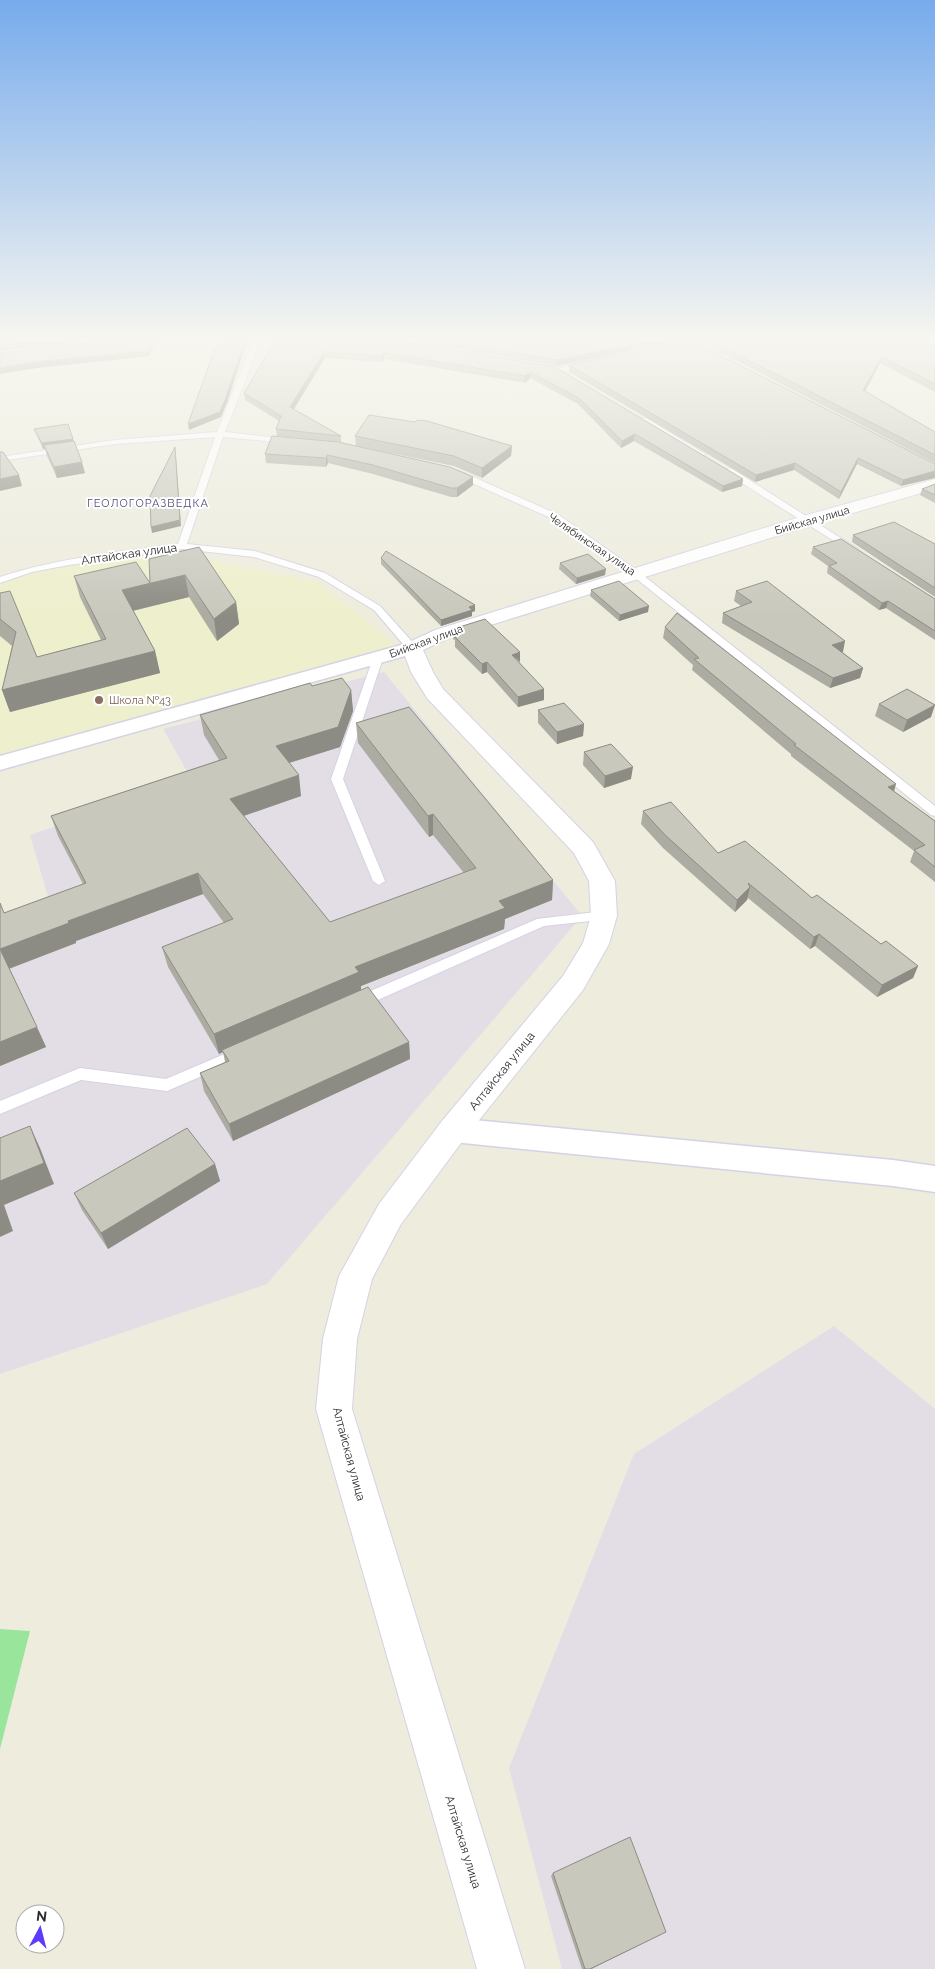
<svg xmlns="http://www.w3.org/2000/svg" width="935" height="1969" font-family="Raleway,sans-serif">
<style>
.industrial{fill:#e3dee6}
.education{fill:#eeefcc}
.green{fill:#99e59b}
.lines{fill:none;stroke-linecap:round;stroke-linejoin:round}
.lane-casing{stroke:#d5d2e4;stroke-width:2}
.street-casing{stroke:#d5d2e4;stroke-width:3}
.secondary-casing{stroke:#d5d2e4;stroke-width:2}
.lane{fill:#fff;fill-rule:evenodd}
.street{fill:#fff;fill-rule:evenodd}
.secondary{fill:#fff;fill-rule:evenodd}
.wall{fill:#adaca3}
.shaded-wall{fill:#8d8c84}
.building{fill:#c9c8bd;stroke:#8d8c84}
.education-dot{fill:#8d6e63;stroke:#fff;stroke-width:2}
.labels{text-anchor:middle;stroke-width:4;stroke-linejoin:round;paint-order:stroke}
.far-neighbourhood-label{font-size:11px;letter-spacing:1px;fill:#544a7d;stroke:#fff}
.far-street-label{font-size:11px;fill:#2b2b2b;stroke:#fff}
.far-education-label{font-size:11px;fill:#785e54;stroke:#fff;text-anchor:start}
.street-label{font-size:12px;fill:#2b2b2b;stroke:#fff}
</style>
<rect width="100%" height="100%" fill="#edecdd"/>
<!-- industrial -->
<path class="industrial" d="M384,672L582,916L267,1284L0,1374V929L52,910L30,835L192,780L163,729Z
M834,1326L935,1409V1969H562L509,1768L634,1454Z"/>
<!-- education -->
<path class="education" d="M169,552L318,582L397,646L0,755V585L38,570Z"/>
<!-- green -->
<path class="green" d="M0,1629L30,1631L0,1749Z"/>
<g class="lines">
<!-- lane casing -->
<g class="lane-casing">
<path id="lane" d="M253,341H261L225,432L289,439L293,441L289,443L223,437L187,544L255,551L325,573L380,606L416,646L417,648L416,650H408L374,610L319,577L254,557L182,549L69,565L32,572L0,583V577C58,558 118,552 178,544L215,437L115,444L0,461V457L115,440L217,432Z
M588,361L592,363L591,365L557,372L553,370Z
M640,418H646L706,455L699,457L640,422Z
M729,468L732,469L858,549L853,552L850,551L726,473L725,471Z
M454,471H460L559,515L639,572L935,806V816L931,815L633,576L553,519L454,475Z
M378,655L383,658L343,779L385,881L379,885L373,881L331,779L373,658Z
M604,911L609,913L611,916L609,919L544,926L362,1007L357,1008L352,1007L350,1003L352,999L537,919Z
M241,1047L246,1049L248,1053L246,1057L167,1091L81,1080L0,1114V1101L80,1068L166,1079Z"/>
</g>
<!-- street casing -->
<g class="street-casing">
<path id="street" d="M412,642L419,644L422,648L419,652L0,770V756Z
M453,1118L893,1160L935,1166V1192L893,1186L453,1142L443,1138L438,1130L443,1122Z"/>
</g>
<!-- secondary casing -->
<g class="secondary-casing">
<path id="secondary" d="M935,479V489L815,524L449,638L423,650L433,672L443,689L593,842L615,881L617,916L609,944L583,990L464,1139L401,1224L372,1279L357,1339L352,1409L525,1969H477L316,1409L323,1339L339,1276L379,1204L442,1121L563,976L583,943L591,916L589,881L574,853L427,698L411,672L402,648L405,644L435,630L803,516Z"/>
</g>
<!-- lane -->
<use href="#lane" class="lane"/>
<!-- street -->
<use href="#street" class="street"/>
<!-- secondary -->
<use href="#secondary" class="secondary"/>
</g>
<!-- wall -->
<path class="wall" d="M275,341L555,367L743,479L742,486L722,492L634,441L621,448L578,404L530,378L525,383L384,359L382,362L325,358L293,409L341,436V442L473,477V485L457,497H451L373,474L328,463L326,467L266,463L265,454L307,439L277,436L276,429L279,421L245,400L244,393Z
M394,341H677L557,366L420,342Z
M698,341H935V392L880,363L865,391L935,432V463Z
M569,365L935,464L901,486L857,464L839,499L794,470L755,482L569,372Z
M34,429L85,473L57,478L47,456L45,449H43L36,434Z
M355,436L512,446L511,456L482,478L454,466L356,446Z
M935,484V503L920,495L922,489Z
M853,535L935,544V597L852,542Z
M199,547L236,602L239,624L217,641L189,597L133,611L155,651L160,673L10,712L2,690L12,646L0,636V593L37,657L101,640L80,597L74,576L150,583Z
M813,547L935,599V640L886,608L879,610L827,573L828,566L811,554Z
M381,558L475,605V611L472,612V616L441,626L381,564Z
M560,563L605,575L576,584L559,569Z
M591,590L648,612L619,621L590,596Z
M736,591L843,652H842L863,668L860,678L830,688L722,623L723,613L741,606L734,601Z
M665,627L935,821V882L910,862L914,851L791,756V754L692,670L693,665L663,638Z
M453,629L519,662L544,700L518,707L487,672L482,674L455,647V640L453,639Z
M312,686L351,690L353,711L340,747L289,763L301,796L244,816L330,922L464,873L433,835L429,837L358,743L356,723L553,880L552,900L505,919L504,929L361,986V990L409,1042L410,1059L233,1141L204,1091L200,1073L225,1062L223,1052L219,1054L168,967L162,947L224,923L203,894L76,941V943L9,969L46,1047L0,1066L4,913L83,884L58,836L51,816L219,760L204,735L200,715Z
M879,704L931,717L903,732L875,716Z
M538,710L584,724L583,736L557,744L538,723Z
M584,752L631,779L604,788L583,765Z
M643,811L718,853L812,898L881,944L918,966L913,978L877,997L815,946L810,949L748,898L747,900L735,912L663,848L641,824Z
M215,1164L220,1181L108,1249L82,1210L74,1193Z
M553,1873L662,1934L591,1969H582L551,1876Z"/>
<!-- shaded-wall -->
<path class="shaded-wall" d="M37,341H86L0,351V345Z
M152,341H155L150,356L37,368L0,374V368Z
M245,341H247L227,403L221,417L189,430L188,424Z
M648,341H677L557,366V360Z
M324,352L325,358L291,414L290,407Z
M384,353V359L382,362V356Z
M882,357L880,363L862,397L863,390Z
M530,372V378L525,383V376Z
M635,434L634,441L621,448L622,441Z
M73,439L74,444L44,445L45,449H43L42,443Z
M512,446L511,456L482,478V468Z
M175,447L181,526L152,533L151,527Z
M327,455L328,463L326,467V458Z
M858,458L857,464L839,499L841,492Z
M82,462L85,473L57,478L54,467Z
M795,463L794,470L755,482L756,475Z
M935,471V478L901,486L903,480Z
M19,475L22,486L0,491V479Z
M473,477V485L457,497V488Z
M743,479L742,486L722,492L723,486Z
M606,569L605,575L576,584L577,578Z
M185,575L189,597L127,612L122,590Z
M888,601L886,608L879,610L882,603Z
M236,602L239,624L217,641L214,619Z
M475,605V611L472,612V616L441,626V620L469,607Z
M649,606L648,612L619,621L620,615Z
M845,641L843,652L830,656L832,645Z
M155,651L160,673L10,712L2,690Z
M520,652V662L512,655Z
M487,662V672L482,674V664Z
M863,668L860,678L830,688L833,678Z
M544,689V700L518,707V697Z
M351,690L353,711L340,747L279,766L276,746Z
M935,705L931,717L903,732L907,720Z
M584,724L583,736L557,744V732Z
M633,767L631,779L604,788L605,776Z
M299,775L301,796L234,819L230,799Z
M896,784L893,795L888,787Z
M433,814V835L429,837L428,816Z
M198,873L203,894L76,941V943L8,969L0,949L68,921Z
M553,880L552,900L505,919L504,929L361,986V993L222,1050L223,1052L219,1054L214,1034L355,967L499,901Z
M750,887L747,900L735,912L737,900Z
M819,934L815,946L810,949L814,937Z
M918,966L913,978L877,997L882,985Z
M37,1027L46,1047L0,1066V1042Z
M409,1042L410,1059L233,1141L229,1124Z
M30,1126L40,1148L54,1184L4,1205L13,1231L0,1237V1181Z
M215,1164L220,1181L108,1249L101,1233Z
M666,1932L591,1969H590Z"/>
<!-- building -->
<path class="building" d="M0,341H37L0,345Z
M99,341H152L148,351L36,362L0,368V353Z
M235,341H245L226,397L220,412L188,424L215,348Z
M275,341H390L420,344L555,367L743,479L723,486L635,434L622,441L579,398L530,372L525,376L384,353L382,356L324,352L290,407L341,436L276,429L281,416L244,393Z
M447,341H648L557,360Z
M686,341H692L935,464V471L903,480L858,458L841,492L795,463L756,475L569,365Z
M711,341H935V384L882,357L863,390L935,432V455Z
M369,415L415,422L417,420L427,421L512,446L482,468L454,456L355,436Z
M68,424L73,439L42,443L34,429Z
M272,436L338,442L450,467L473,477L457,488H451L373,465L327,455L326,458L265,454Z
M74,441L82,462L54,467L44,445Z
M175,447L180,520L151,527L150,496Z
M0,452H3L19,475L0,479Z
M935,484V495L922,489Z
M894,522L935,544V588L853,535Z
M841,539L935,599V631L888,601L882,603L829,566L837,563L813,547Z
M199,547L236,602L214,619L185,575L122,590L155,651L2,690L16,632L0,619V593L10,591L37,657L106,639L74,576L136,562L150,583L149,559Z
M386,551L475,605L469,607L472,610L441,620L381,558Z
M588,554L606,569L577,578L560,563Z
M619,581L649,606L620,615L591,590Z
M767,581L845,641L832,645L863,668L833,678L723,613L752,602L736,591Z
M677,613L896,784L888,787L935,821V867L914,850L925,845L794,745L796,744L694,659L699,658L665,627Z
M485,619L520,652L512,655L544,689L518,697L487,662L482,664L455,637L460,636L453,629Z
M342,678L351,690L338,727L276,746L299,775L230,799L330,922L476,868L433,814L428,816L356,723L409,707L553,880L499,901L505,908L355,967L359,972L214,1034L162,947L233,919L198,873L68,921L69,923L0,949V903L4,913L86,883L51,816L227,758L200,715L310,683L312,686Z
M907,689L935,705L907,720L879,704Z
M564,703L584,724L557,732L538,710Z
M611,744L633,767L605,776L584,752Z
M671,802L718,853L745,841L812,898L817,895L881,944L886,941L918,966L882,985L819,934L814,937L748,883L750,887L737,900L665,835L643,811Z
M0,949L37,1027L0,1042Z
M368,987L409,1042L229,1124L200,1073L229,1061L222,1050Z
M30,1126L44,1163L0,1181V1138Z
M187,1128L215,1164L101,1233L74,1193Z
M630,1837L666,1932L590,1969H585L553,1873Z"/>
<!-- sky -->
<linearGradient id="sky" x2="0" y2="1"><stop stop-color="#77abec"/><stop offset="0.55" stop-color="#f7f6f0"/><stop offset="1" stop-color="#f7f6f0" stop-opacity="0"/></linearGradient>
<rect width="935" height="616" fill="url(#sky)"/>
<!-- markers -->
<circle class="education-dot" cx="99" cy="700" r="5"/>
<g class="labels">
<!-- far-neighbourhood labels -->
<g class="far-neighbourhood-label">
<text x="148" y="507">ГЕОЛОГОРАЗВЕДКА</text>
</g>
<!-- far-street labels -->
<g class="far-street-label">
<text transform="translate(812 520) rotate(-16)" y="4">Бийская улица</text>
<text transform="translate(592 544) rotate(34)" y="4">Челябинская улица</text>
<text transform="translate(426 641) rotate(-20)" y="4">Бийская улица</text>
</g>
<!-- far-education labels -->
<g class="far-education-label">
<text x="109" y="704">Школа №43</text>
</g>
<!-- street labels -->
<g class="street-label">
<text transform="translate(129 554) rotate(-8)" y="4">Алтайская улица</text>
<text transform="translate(502 1071) rotate(-51)" y="4">Алтайская улица</text>
<text transform="translate(349 1454) rotate(75)" y="4">Алтайская улица</text>
<text transform="translate(463 1842) rotate(73)" y="4">Алтайская улица</text>
</g>
</g>
<!-- north arrow -->
<g transform="translate(40 1929) rotate(7)"><circle r="24" fill="#ffffff" stroke="#aaaaaa"/>
<path d="M0-4L9 19L0 12L-9 19Z" fill="#5d3afd"/>
<text y="-8" font-size="14" font-weight="bold" text-anchor="middle" fill="#2b2b2b">N</text>
</g>
</svg>
